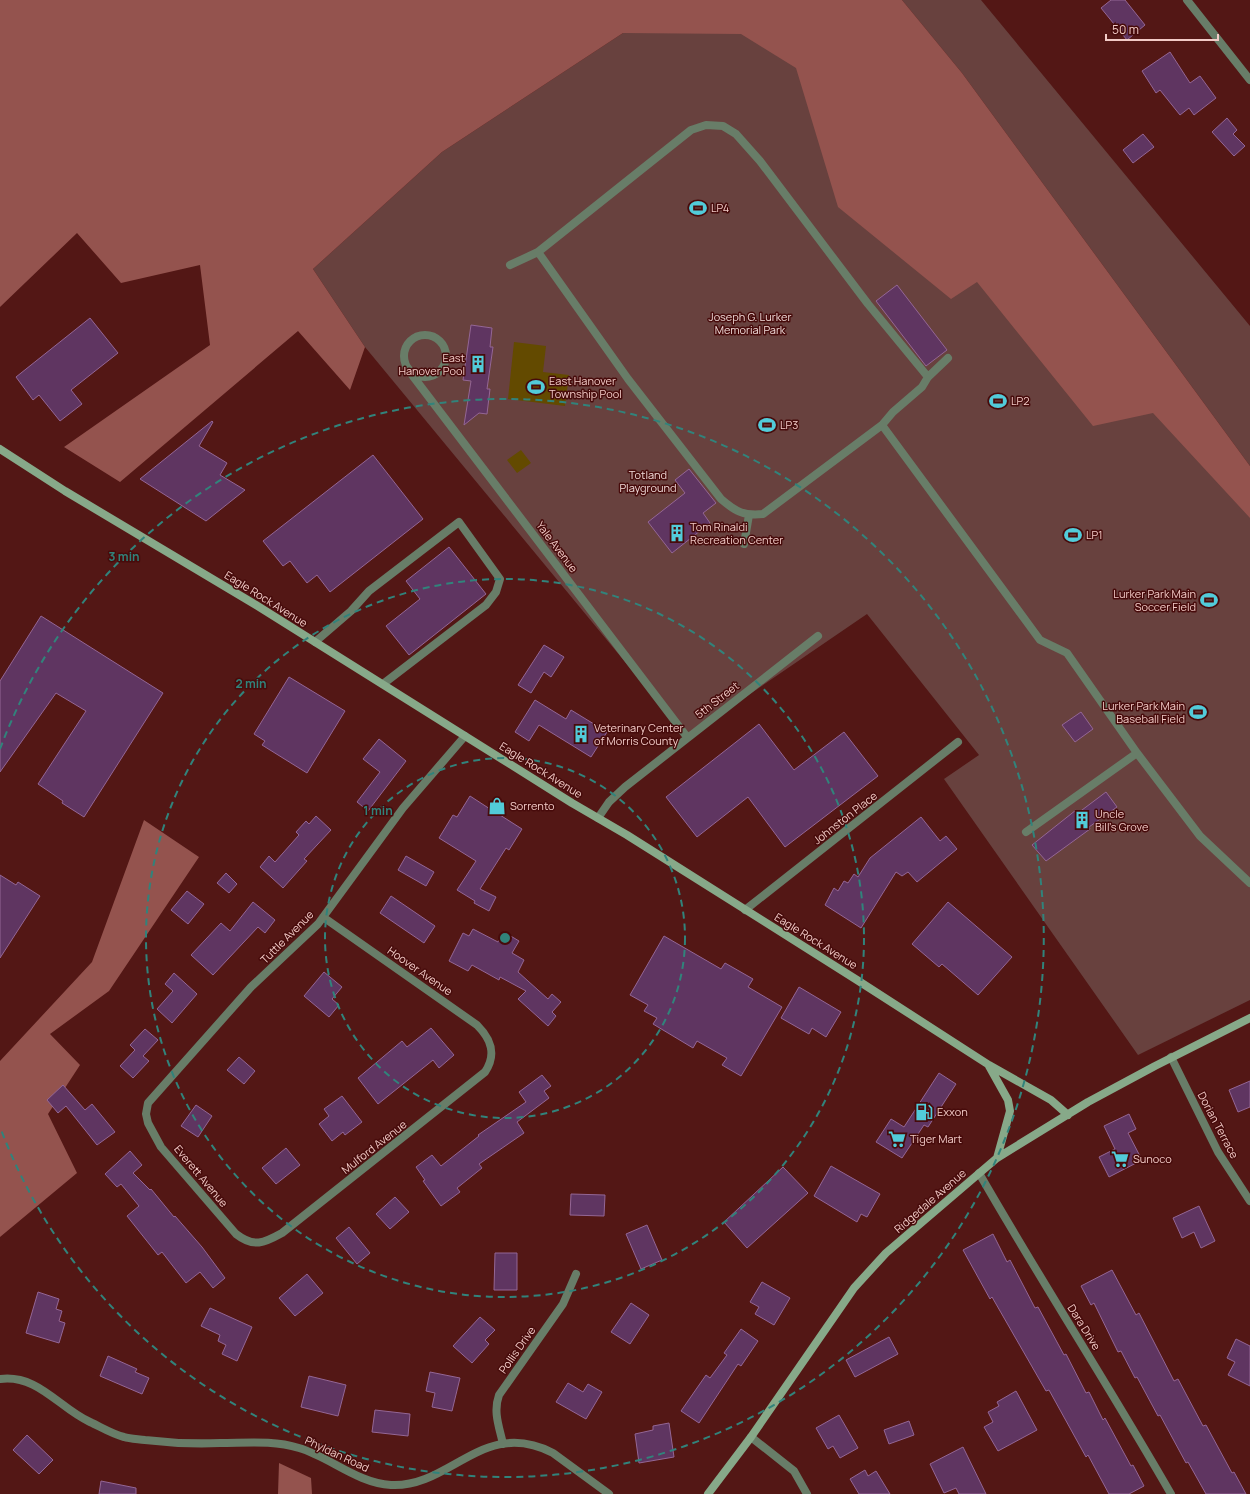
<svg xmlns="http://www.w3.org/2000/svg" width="1250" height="1494" font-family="Manrope,sans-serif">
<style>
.green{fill:#68413e}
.forest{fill:#94534e}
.water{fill:#634a00}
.building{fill:#5f3561;stroke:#946695}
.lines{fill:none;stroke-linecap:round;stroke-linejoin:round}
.pedestrian{stroke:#687d68;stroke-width:8}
.minor{stroke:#687d68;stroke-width:8}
.secondary{stroke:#87a989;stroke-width:8}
.ring{fill:none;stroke:#31837b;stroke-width:2;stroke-dasharray:7 5}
.labels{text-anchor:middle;stroke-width:3;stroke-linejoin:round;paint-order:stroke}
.poi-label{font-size:11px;fill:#f2cbc7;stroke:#470b0b;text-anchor:start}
.park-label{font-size:11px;fill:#f1dcda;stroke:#470b0b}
.street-label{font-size:11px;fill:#f2cbc7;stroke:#470b0b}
.centre{fill:#31837b;stroke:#470b0b;stroke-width:2}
.ring-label{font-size:12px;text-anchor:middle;font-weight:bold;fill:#31837b;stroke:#470b0b;stroke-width:3;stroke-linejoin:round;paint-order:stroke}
</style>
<rect width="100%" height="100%" fill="#531715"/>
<!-- green -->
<path class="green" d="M896,0L1250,468V1000L1138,1055L944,779L979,755L867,614L687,737L365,347L313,269L442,152L623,33Z
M902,0H981L1250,326V466L962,73Z"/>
<!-- forest -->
<path class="forest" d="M0,0H902L962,73L1250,466V518L1153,413L1093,426L977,282L951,299L838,207L796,68L741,34L623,33L442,152L313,269L365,347L350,390L298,331L120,482L64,447L210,345L200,265L121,283L77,233L0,307Z
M144,820L199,857L109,991L50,1034L80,1065L48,1114L77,1173L0,1237V1061L92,962Z
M279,1463L311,1478L312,1494H278Z"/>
<!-- water -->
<path class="water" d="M514,342L546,346L543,372L569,375L565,406L508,399Z
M521,450L531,463L517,473L507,460Z"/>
<!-- building -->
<path class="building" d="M1111,0H1125L1145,25L1127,40L1101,8Z
M1170,52L1190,83L1200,76L1216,98L1194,115L1189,108L1180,115L1160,90L1156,93L1142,71Z
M1227,118L1237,130L1233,134L1245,146L1234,156L1212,132Z
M1143,134L1154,147L1133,163L1123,150Z
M897,285L947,350L926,366L876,301Z
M90,318L118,353L71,390L82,404L60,421L39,395L33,400L16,377Z
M471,325L492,328L490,347H493L487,389H490L487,414L479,413L464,425L471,381L463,380Z
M212,421L213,422L199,446L227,463L220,475L245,490L206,521L140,479Z
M373,455L423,519L330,592L317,575L307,583L290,561L283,566L263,541Z
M689,469L716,503L703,513L710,523L672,553L648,522L685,493L675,480Z
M449,547L486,594L409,655L386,626L420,599L406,581Z
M41,616L163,693L84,817L62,803L63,801L38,784L86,711L56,693L0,772V681Z
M544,645L564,657L551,677L544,672L531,693L518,685Z
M289,677L345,711L307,773L262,745L265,741L254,734Z
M535,700L566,719L571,710L607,732L591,757L539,725L529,741L515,732Z
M1081,712L1093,729L1075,742L1062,725Z
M759,724L794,770L844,732L878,776L785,847L748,797L697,837L666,797Z
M379,739L406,761L368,811L357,802L380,772L363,759Z
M1106,792L1117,807L1089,827L1090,829L1046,861L1032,845L1076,810L1078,813Z
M470,796L490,809L493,805L503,811L500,815L522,829L509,850L506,848L480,889L496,897L489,911L474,903L475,901L457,890L476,861L439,838L453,815L457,817Z
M316,816L331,830L304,859L307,861L283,888L260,867L269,856L275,862L299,835L296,832L306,821L309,824Z
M921,817L940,841L946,836L957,849L917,882L908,872L902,876L896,872L861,928L825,905L834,888L838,891L844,881L848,883L854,874L858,877L870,858Z
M406,856L434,872L426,886L398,870Z
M226,873L237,884L229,893L217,883Z
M0,875L16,885L18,882L40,896L0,958Z
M187,891L204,904L188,924L171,910Z
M391,896L435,926L424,943L380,913Z
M253,902L275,920L265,933L258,927L213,975L191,955L221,923L230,931Z
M948,902L1012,957L978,995L942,964L939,967L912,944Z
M473,929L498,942L504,932L519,941L512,953L524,960L518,972L548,999L552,994L561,1002L552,1012L556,1016L548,1026L518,999L526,991L500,977L499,980L472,965L468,971L449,961L463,933L469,936Z
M664,936L721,969L725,963L753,979L748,987L782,1007L741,1076L722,1065L727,1058L697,1041L693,1048L653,1024L657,1018L644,1011L648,1005L630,995Z
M324,972L342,987L332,999L339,1005L329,1017L304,996Z
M174,973L197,994L172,1023L157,1009L173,991L165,984Z
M799,987L841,1012L826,1037L812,1028L809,1034L781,1018Z
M431,1028L454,1055L439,1068L433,1060L378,1104L358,1078L402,1041L407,1047Z
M145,1029L158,1040L143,1056L149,1061L133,1078L120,1066L135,1050L130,1045Z
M239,1057L255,1071L244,1084L227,1070Z
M939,1073L956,1084L928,1127L924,1125L902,1158L876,1142L891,1119L904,1127Z
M542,1075L551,1086L544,1091L549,1098L517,1122L524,1133L479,1164L482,1168L457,1188L460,1192L441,1206L423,1181L425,1180L416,1167L432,1155L441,1166L479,1136L478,1135L526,1102L519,1092Z
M1250,1081V1107L1238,1112L1229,1090Z
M63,1085L85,1110L92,1104L115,1132L97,1145L66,1106L58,1113L47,1100Z
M342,1096L362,1122L345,1135L343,1132L332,1141L319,1124L329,1116L324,1109Z
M196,1105L212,1116L198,1137L181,1126Z
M1129,1114L1136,1129L1128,1133L1142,1160L1109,1177L1099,1157L1115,1149L1104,1126Z
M286,1148L300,1165L276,1184L262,1168Z
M130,1151L142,1165L133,1173L150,1190L151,1189L174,1217L175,1216L202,1247L225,1278L213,1288L200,1272L186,1283L162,1252L158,1255L127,1216L139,1206L121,1184L117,1187L105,1174Z
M831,1166L880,1194L867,1217L861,1214L857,1222L814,1196Z
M783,1167L808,1193L747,1248L724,1222Z
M571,1194L605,1195L604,1216L570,1215Z
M395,1197L409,1212L390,1229L376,1214Z
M1199,1206L1215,1241L1201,1248L1194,1232L1182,1238L1173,1218Z
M647,1225L662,1260L641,1269L626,1234Z
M349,1227L370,1253L357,1264L336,1238Z
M993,1234L1007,1262L1010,1260L1035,1308L1038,1307L1064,1355L1066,1354L1086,1393L1089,1392L1103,1420L1105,1418L1131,1466L1133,1465L1144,1486L1129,1494H1109L1088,1455L1086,1457L1049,1390L1046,1391L992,1297L990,1299L963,1250Z
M495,1253H517V1290H494Z
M1112,1270L1136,1315L1139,1313L1174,1381L1178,1379L1203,1426L1206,1425L1232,1473L1234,1472L1246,1494H1206L1188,1462L1186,1463L1160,1415L1158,1416L1137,1377L1135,1378L1121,1351L1118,1352L1094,1303L1091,1305L1081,1286Z
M307,1274L323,1293L295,1316L279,1298Z
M762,1282L790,1298L774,1325L755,1314L759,1307L750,1302Z
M38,1292L59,1299L56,1309L62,1311L59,1321L65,1323L59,1343L26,1333Z
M631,1303L649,1315L630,1344L611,1332Z
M210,1308L252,1327L237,1361L222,1354L226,1345L218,1341L220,1335L201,1326Z
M480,1317L495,1330L485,1340L489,1344L472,1363L453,1346Z
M741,1329L758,1341L741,1366L738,1364L699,1423L681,1411L706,1375L710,1378L727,1355L724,1353Z
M889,1337L898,1354L855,1377L846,1360Z
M1236,1339L1250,1346V1386L1228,1375L1235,1362L1227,1358Z
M108,1356L137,1369L135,1372L149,1378L142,1394L100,1376Z
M430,1372L460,1378L452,1411L432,1407L435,1393L426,1391Z
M309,1376L346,1385L338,1416L301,1407Z
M568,1383L583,1392L588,1384L602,1392L586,1419L556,1402Z
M1016,1391L1037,1430L998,1451L984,1427L993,1422L988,1412L999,1406L997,1402Z
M375,1410L410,1414L408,1436L372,1432Z
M839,1415L858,1448L840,1458L833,1446L828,1449L816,1428Z
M909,1421L914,1435L889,1444L884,1430Z
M669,1423L674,1457L639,1463L635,1434L653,1430V1426Z
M27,1435L53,1460L39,1474L13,1450Z
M963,1447L986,1494H959L956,1488L944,1493L930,1464Z
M865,1470L868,1476L876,1471L890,1494H859L850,1479Z
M101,1481L136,1488V1494H99Z"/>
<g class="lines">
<!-- pedestrian -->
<path class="pedestrian" d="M510,265L538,252
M928,377L868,304L760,161L736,134L723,126L706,125L691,130L538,252L628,379L721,499C736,512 744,516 763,514L882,425L893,412L922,387L928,377L948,358
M882,425L1040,640L1067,653L1137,753L1200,836L1250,883
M744,544L749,515
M1026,832L1137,753"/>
<!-- minor -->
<path class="minor" d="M1187,0L1250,80
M404 356a21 21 0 1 1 42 0a21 21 0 1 1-42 0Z
M409,371L687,737
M315,642L351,611L369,591L459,522L500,579L496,592L486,605L383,684
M598,818L609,802L625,787L818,636
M745,910L958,742
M323,917L477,1025C491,1039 497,1054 485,1072L282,1233C264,1243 254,1248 236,1234L161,1147L148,1123L146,1114L148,1103L251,987L318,924L403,808L465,736
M1171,1057L1218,1152L1250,1201
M979,1173C1041,1281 1109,1386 1171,1494
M0,1379C38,1374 59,1408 90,1422C101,1427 112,1434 124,1437C130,1439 138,1439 145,1440C170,1443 195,1444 220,1443C246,1443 273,1440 299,1448C330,1457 357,1483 391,1485C451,1488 483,1417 553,1453L609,1494
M751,1437L794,1471L807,1494
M503,1444C499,1426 493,1412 499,1395L563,1304L576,1274"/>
<!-- secondary -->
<path class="secondary" d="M0,449L65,491L256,605L572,803L627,835L857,980L989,1065L1051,1100L1068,1115
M989,1066L1008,1100L1010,1111L997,1158
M708,1494L751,1437L854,1288L886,1253L997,1158L1088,1102L1155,1066L1250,1018"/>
</g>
<!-- distance rings -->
<g class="ring">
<circle cx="505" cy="938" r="180"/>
<circle cx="505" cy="938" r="359"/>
<path d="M0 749A539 539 0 1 1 0 1127"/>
</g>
<!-- icons -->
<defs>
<g id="stadium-bare" transform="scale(1.38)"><path d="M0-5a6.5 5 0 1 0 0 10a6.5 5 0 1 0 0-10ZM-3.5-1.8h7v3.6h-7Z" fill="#52cbd9" stroke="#470b0b" stroke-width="2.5" paint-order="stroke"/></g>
<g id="building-bare" transform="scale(1.38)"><path d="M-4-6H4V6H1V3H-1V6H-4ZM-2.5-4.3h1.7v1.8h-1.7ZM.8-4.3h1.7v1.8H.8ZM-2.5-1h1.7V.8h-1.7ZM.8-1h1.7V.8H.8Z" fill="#52cbd9" stroke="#470b0b" stroke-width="2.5" paint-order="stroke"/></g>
<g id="shop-bare" transform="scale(1.38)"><path d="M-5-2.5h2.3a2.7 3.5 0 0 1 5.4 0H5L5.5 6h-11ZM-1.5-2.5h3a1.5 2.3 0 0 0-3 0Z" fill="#52cbd9" stroke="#470b0b" stroke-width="2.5" paint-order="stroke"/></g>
<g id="fuel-bare" transform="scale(1.38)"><path d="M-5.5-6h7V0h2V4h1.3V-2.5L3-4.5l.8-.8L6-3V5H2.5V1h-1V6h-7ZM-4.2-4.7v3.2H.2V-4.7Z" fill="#52cbd9" stroke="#470b0b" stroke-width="2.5" paint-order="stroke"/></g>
<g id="supermarket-bare" transform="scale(1.38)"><path d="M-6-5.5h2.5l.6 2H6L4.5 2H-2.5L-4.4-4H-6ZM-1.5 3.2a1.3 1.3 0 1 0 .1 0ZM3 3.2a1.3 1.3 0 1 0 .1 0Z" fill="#52cbd9" stroke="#470b0b" stroke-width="2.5" paint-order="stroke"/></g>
</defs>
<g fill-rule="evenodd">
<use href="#stadium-bare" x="698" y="208"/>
<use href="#building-bare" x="478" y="364"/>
<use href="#stadium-bare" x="536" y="387"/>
<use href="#stadium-bare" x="998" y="401"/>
<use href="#stadium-bare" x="767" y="425"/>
<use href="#building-bare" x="677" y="533"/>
<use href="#stadium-bare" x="1073" y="535"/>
<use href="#stadium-bare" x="1209" y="600"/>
<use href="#stadium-bare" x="1198" y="712"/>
<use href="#building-bare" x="581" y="734"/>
<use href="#shop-bare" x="497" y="806"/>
<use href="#building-bare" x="1082" y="820"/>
<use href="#fuel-bare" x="924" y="1112"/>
<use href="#supermarket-bare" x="897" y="1139"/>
<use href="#supermarket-bare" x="1120" y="1159"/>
</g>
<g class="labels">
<!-- poi labels -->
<g class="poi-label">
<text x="711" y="212">LP4</text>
<text x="465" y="362" text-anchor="end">East<tspan x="465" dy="13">Hanover Pool</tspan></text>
<text x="549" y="385">East Hanover<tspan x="549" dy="13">Township Pool</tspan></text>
<text x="1011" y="405">LP2</text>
<text x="780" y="429">LP3</text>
<text x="690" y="531">Tom Rinaldi<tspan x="690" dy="13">Recreation Center</tspan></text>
<text x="1086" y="539">LP1</text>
<text x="1196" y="598" text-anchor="end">Lurker Park Main<tspan x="1196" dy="13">Soccer Field</tspan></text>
<text x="1185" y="710" text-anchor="end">Lurker Park Main<tspan x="1185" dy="13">Baseball Field</tspan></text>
<text x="594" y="732">Veterinary Center<tspan x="594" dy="13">of Morris County</tspan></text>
<text x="510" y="810">Sorrento</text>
<text x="1095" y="818">Uncle<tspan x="1095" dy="13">Bill's Grove</tspan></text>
<text x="937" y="1116">Exxon</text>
<text x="910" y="1143">Tiger Mart</text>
<text x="1133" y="1163">Sunoco</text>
</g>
<!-- park labels -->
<g class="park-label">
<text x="750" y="321">Joseph G. Lurker<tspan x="750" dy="13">Memorial Park</tspan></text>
<text x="648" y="479">Totland<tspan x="648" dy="13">Playground</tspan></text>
</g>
<!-- street labels -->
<g class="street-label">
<text transform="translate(557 547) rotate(53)" y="4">Yale Avenue</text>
<text transform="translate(266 599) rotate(32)" y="4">Eagle Rock Avenue</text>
<text transform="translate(717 700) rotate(-38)" y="4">5th Street</text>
<text transform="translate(541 770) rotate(32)" y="4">Eagle Rock Avenue</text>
<text transform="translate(845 818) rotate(-38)" y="4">Johnston Place</text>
<text transform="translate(287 937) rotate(-45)" y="4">Tuttle Avenue</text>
<text transform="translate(816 941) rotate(32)" y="4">Eagle Rock Avenue</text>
<text transform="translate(420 971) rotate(35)" y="4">Hoover Avenue</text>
<text transform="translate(1218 1125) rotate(62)" y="4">Dorian Terrace</text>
<text transform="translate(374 1147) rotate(-38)" y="4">Mulford Avenue</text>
<text transform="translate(201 1176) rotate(50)" y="4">Everett Avenue</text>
<text transform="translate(930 1201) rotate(-41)" y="4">Ridgedale Avenue</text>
<text transform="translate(1084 1327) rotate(58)" y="4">Dara Drive</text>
<text transform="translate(517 1350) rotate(-55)" y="4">Pollis Drive</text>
<text transform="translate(337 1454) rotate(25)" y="4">Phyldan Road</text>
</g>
</g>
<circle cx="505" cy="938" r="6" class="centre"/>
<g class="ring-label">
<text x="124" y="561">3 min</text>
<text x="251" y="688">2 min</text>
<text x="378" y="815">1 min</text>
</g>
<!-- scale -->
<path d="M1106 34v6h112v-6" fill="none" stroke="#f2cbc7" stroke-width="2"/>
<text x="1112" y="34" font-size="12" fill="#f2cbc7" stroke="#470b0b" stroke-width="3" paint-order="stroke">50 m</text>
</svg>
